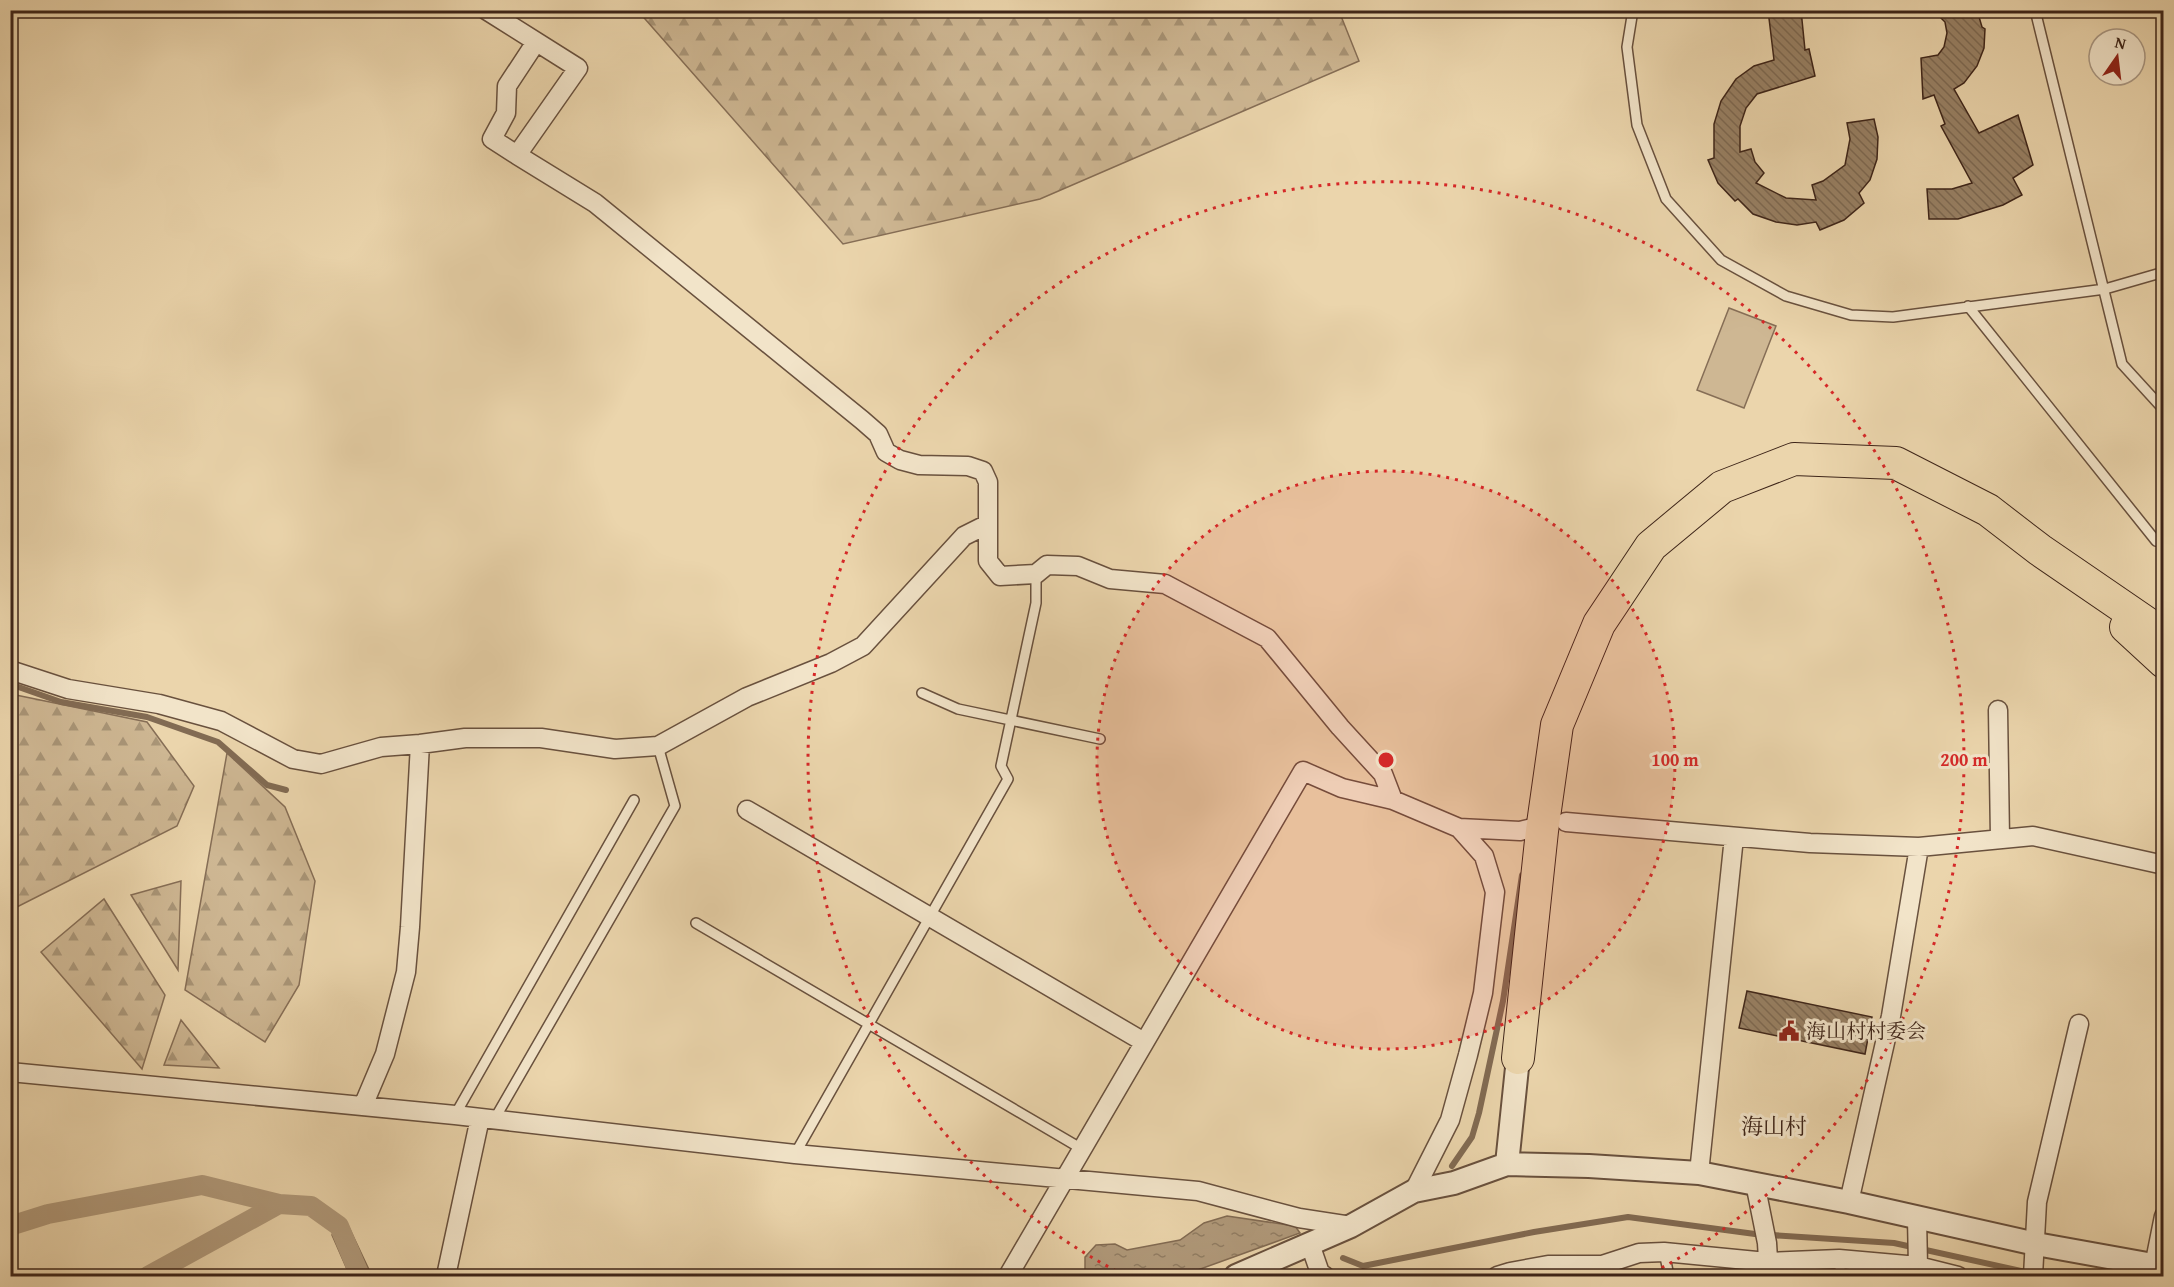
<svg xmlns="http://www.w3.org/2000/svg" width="2174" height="1287" font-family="'Gentium Book Plus','Noto Serif SC',serif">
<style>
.forest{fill:url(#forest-firs);stroke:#866e56;stroke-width:1.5}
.pitch{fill:#ceb793;stroke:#866e56;stroke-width:1.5}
.water{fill:url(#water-ripples);stroke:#826b53;stroke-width:1.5}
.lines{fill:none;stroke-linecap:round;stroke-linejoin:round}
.stream{stroke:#826b53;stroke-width:6}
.canal{stroke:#b0997a;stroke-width:20}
.building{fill:url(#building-back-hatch);stroke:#3e2519;stroke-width:1.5}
.service-casing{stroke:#69513e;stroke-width:12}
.minor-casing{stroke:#69513e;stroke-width:21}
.tertiary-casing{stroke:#69513e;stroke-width:26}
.motorway-casing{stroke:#3e2519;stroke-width:34}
.service{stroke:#f2e4c9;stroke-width:9}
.minor{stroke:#f2e4c9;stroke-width:18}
.tertiary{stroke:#f2e4c9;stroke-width:22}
.motorway{stroke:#ebd5ac;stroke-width:32}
.ring{fill:none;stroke:#d62828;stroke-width:3;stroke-dasharray:3 6}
.labels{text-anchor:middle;stroke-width:6;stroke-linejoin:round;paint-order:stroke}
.poi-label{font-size:20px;fill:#3e2519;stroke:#f2e4c9;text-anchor:start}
.quarter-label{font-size:22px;fill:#3e2519;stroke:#f2e4c9}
.centre{fill:#d62828;stroke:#f2e4c9;stroke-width:3}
.ring-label{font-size:18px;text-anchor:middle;font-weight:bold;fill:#d62828;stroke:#f2e4c9;stroke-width:6;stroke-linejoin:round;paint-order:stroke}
</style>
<defs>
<pattern id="forest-firs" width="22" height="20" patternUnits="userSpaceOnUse" patternTransform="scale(1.5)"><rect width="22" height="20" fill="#ceb793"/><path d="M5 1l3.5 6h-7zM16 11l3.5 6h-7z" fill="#a99577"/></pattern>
<pattern id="water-ripples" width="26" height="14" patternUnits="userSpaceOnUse" patternTransform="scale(1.5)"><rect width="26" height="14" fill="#b0997a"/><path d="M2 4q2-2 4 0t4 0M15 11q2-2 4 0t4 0" fill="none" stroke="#917d63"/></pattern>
<pattern id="building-back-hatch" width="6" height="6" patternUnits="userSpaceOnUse" patternTransform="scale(1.5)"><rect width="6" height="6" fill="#988165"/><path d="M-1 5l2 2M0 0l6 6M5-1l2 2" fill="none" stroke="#7d6952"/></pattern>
</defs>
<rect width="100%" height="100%" fill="#ebd5ac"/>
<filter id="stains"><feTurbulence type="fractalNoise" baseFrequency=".00333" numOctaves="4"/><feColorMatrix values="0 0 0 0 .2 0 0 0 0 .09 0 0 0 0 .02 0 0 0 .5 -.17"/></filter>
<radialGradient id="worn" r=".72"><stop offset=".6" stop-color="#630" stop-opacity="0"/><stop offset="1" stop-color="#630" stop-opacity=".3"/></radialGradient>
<!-- forest -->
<path class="forest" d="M638,11H1339L1359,61L1040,199L843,244Z
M11,694L147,722L194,786L177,826L11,910Z
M227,753L285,807L315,881L299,985L265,1042L185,990Z
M181,881L178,970L131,895Z
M104,899L165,995L142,1069L41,952Z
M181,1020L219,1068L164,1065Z"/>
<!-- pitch -->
<path class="pitch" d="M1729,308L1776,326L1744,408L1697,390Z"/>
<!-- water -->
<path class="water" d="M1227,1216L1295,1226L1300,1233L1181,1276H1085V1257L1096,1245L1115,1244L1127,1250L1180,1240L1204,1223Z
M346,1221L372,1276H350L332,1235Z"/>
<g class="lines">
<!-- stream -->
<path class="stream" d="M10,684L61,702L147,717L218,742L267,785L286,790
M1452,1166L1472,1137L1479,1113L1503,1001L1522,875
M1343,1258L1363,1266L1534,1232L1628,1217L1755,1234L1894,1243L2044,1276"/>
<!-- canal -->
<path class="canal" d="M10,1226L48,1214L202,1185L279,1204
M148,1276L279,1204L311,1206L339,1226L360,1276"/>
</g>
<!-- building -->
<path class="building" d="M1768,10H1801L1805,50L1809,49L1815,76L1757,94L1746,108L1740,126V152L1751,149L1755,162L1764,173L1756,183L1786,198L1816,200L1812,185L1823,181L1845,165L1850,139L1847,123L1874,119L1878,137L1877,159L1870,180L1859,193L1864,203L1844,220L1820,230L1816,222L1797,225L1776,222L1753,214L1738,199L1735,201L1718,183L1708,160L1714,158V124L1721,101L1736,79L1754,66L1774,60Z
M1933,10H1977L1982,27L1985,29L1984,48L1977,66L1964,83L1954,89L1979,133L2018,115L2033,165L2013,178L2022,195L2003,205L1958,219H1929L1927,189H1952L1972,183L1941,126L1945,124L1934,95L1923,99L1921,58L1938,55L1944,47L1947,33L1945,22Z
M1747,991L1872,1017L1865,1054L1739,1028Z"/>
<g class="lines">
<!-- service casing -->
<g class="service-casing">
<path id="service" d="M1633,10L1627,47L1637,125L1666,199L1721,260L1786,296L1851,315L1893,317L2105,289L2164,272
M2035,10L2122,364L2164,410
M1968,306L2156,541L2164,535
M922,693L958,709L1100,739
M696,923L1082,1149
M455,1115L634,800
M494,1120L675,806L658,746
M795,1154L1008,779L1001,766L1036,603V574
M1664,1252L1669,1276
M1839,1259L1841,1276"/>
</g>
<!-- minor casing -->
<g class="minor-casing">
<path id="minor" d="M517,155L492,139L506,113L507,86L536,42
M988,524V561L1000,576L1036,574L1047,565L1078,566L1110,579L1165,584L1267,638L1340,727L1383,774L1393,800
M10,670L68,689L159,704L221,721L293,759L321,764L381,747L420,744L465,738H541L615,749L658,746L747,697L831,663L863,646L964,536L988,524V482L983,471L968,466L919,465L900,460L886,452L878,434L862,420L595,203L517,155L578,68L486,10
M1998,710L2000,838
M747,810L1144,1042
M1566,822L1810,843L1919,847L2033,836L2164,865
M1459,828L1520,831L1536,827
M10,1072L455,1115L795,1154L1198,1191L1299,1218L1351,1226
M363,1106L385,1054L406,972L410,927L420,744
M1699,1173L1734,837
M1755,1183L1767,1243L1769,1276
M1849,1202L1891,1016L1919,847
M1917,1218L1918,1266
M1310,1244L1320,1273L1325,1276
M2154,1266L2164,1216
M446,1276L480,1118
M1008,1276L1303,771L1342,788L1393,800L1459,828L1484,856L1495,892L1483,993L1468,1055L1450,1120L1414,1191
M1497,1276L1510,1272L1548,1265H1602L1639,1253L1664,1252L1767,1262L1839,1259L1918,1266L1958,1276
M2033,1276L2037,1202L2079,1024"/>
</g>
<!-- tertiary casing -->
<g class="tertiary-casing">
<path id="tertiary" d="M1507,1164L1518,1058
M1236,1276L1351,1226L1414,1191L1454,1183L1507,1164L1589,1166L1699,1173L1849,1202L2036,1244L2164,1267"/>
</g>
<!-- motorway casing -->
<g class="motorway-casing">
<path id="motorway" d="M2126,627L2164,662
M1518,1058L1542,831L1557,725L1599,624L1651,546L1722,487L1794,459L1896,463L1988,510L2040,550L2164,635"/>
</g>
<!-- service -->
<use href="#service" class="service"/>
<!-- minor -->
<use href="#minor" class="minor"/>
<!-- tertiary -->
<use href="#tertiary" class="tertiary"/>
<!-- motorway -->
<use href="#motorway" class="motorway"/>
</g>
<!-- distance rings -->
<circle cx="1386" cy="760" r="289" fill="#d62828" fill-opacity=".12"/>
<g class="ring">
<circle cx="1386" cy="760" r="289"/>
<path d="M1124 1275A578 578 0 1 1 1648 1275"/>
</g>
<!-- icons -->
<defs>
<g id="civic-bare" transform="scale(1.62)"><path d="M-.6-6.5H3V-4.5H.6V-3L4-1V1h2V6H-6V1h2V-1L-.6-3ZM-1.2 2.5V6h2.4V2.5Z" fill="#8f2418" stroke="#f2e4c9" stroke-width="2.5" paint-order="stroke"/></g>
</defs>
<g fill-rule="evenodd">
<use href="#civic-bare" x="1789" y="1031"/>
</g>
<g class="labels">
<!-- poi labels -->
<g class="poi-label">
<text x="1806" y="1038">海山村村委会</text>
</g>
<!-- quarter labels -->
<g class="quarter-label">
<text x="1774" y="1134">海山村</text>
</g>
</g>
<circle cx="1386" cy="760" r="9" class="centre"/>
<g class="ring-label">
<text x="1675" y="766">100 m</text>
<text x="1964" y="766">200 m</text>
</g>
<!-- margin -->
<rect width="2174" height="1287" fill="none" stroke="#ebd5ac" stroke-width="36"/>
<rect x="12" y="12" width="2150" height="1263" fill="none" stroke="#3e2519" stroke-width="3"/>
<rect x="18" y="18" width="2138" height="1251" fill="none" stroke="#3e2519" stroke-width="1.5"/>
<!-- north arrow -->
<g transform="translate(2117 57) rotate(14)"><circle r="28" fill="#f2e4c9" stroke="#aa9883" stroke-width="1.5"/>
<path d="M0-4.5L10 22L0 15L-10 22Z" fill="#8f2418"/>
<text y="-9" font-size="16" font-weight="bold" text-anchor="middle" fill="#3e2519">N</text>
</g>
<rect width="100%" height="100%" filter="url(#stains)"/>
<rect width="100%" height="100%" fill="url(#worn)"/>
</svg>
